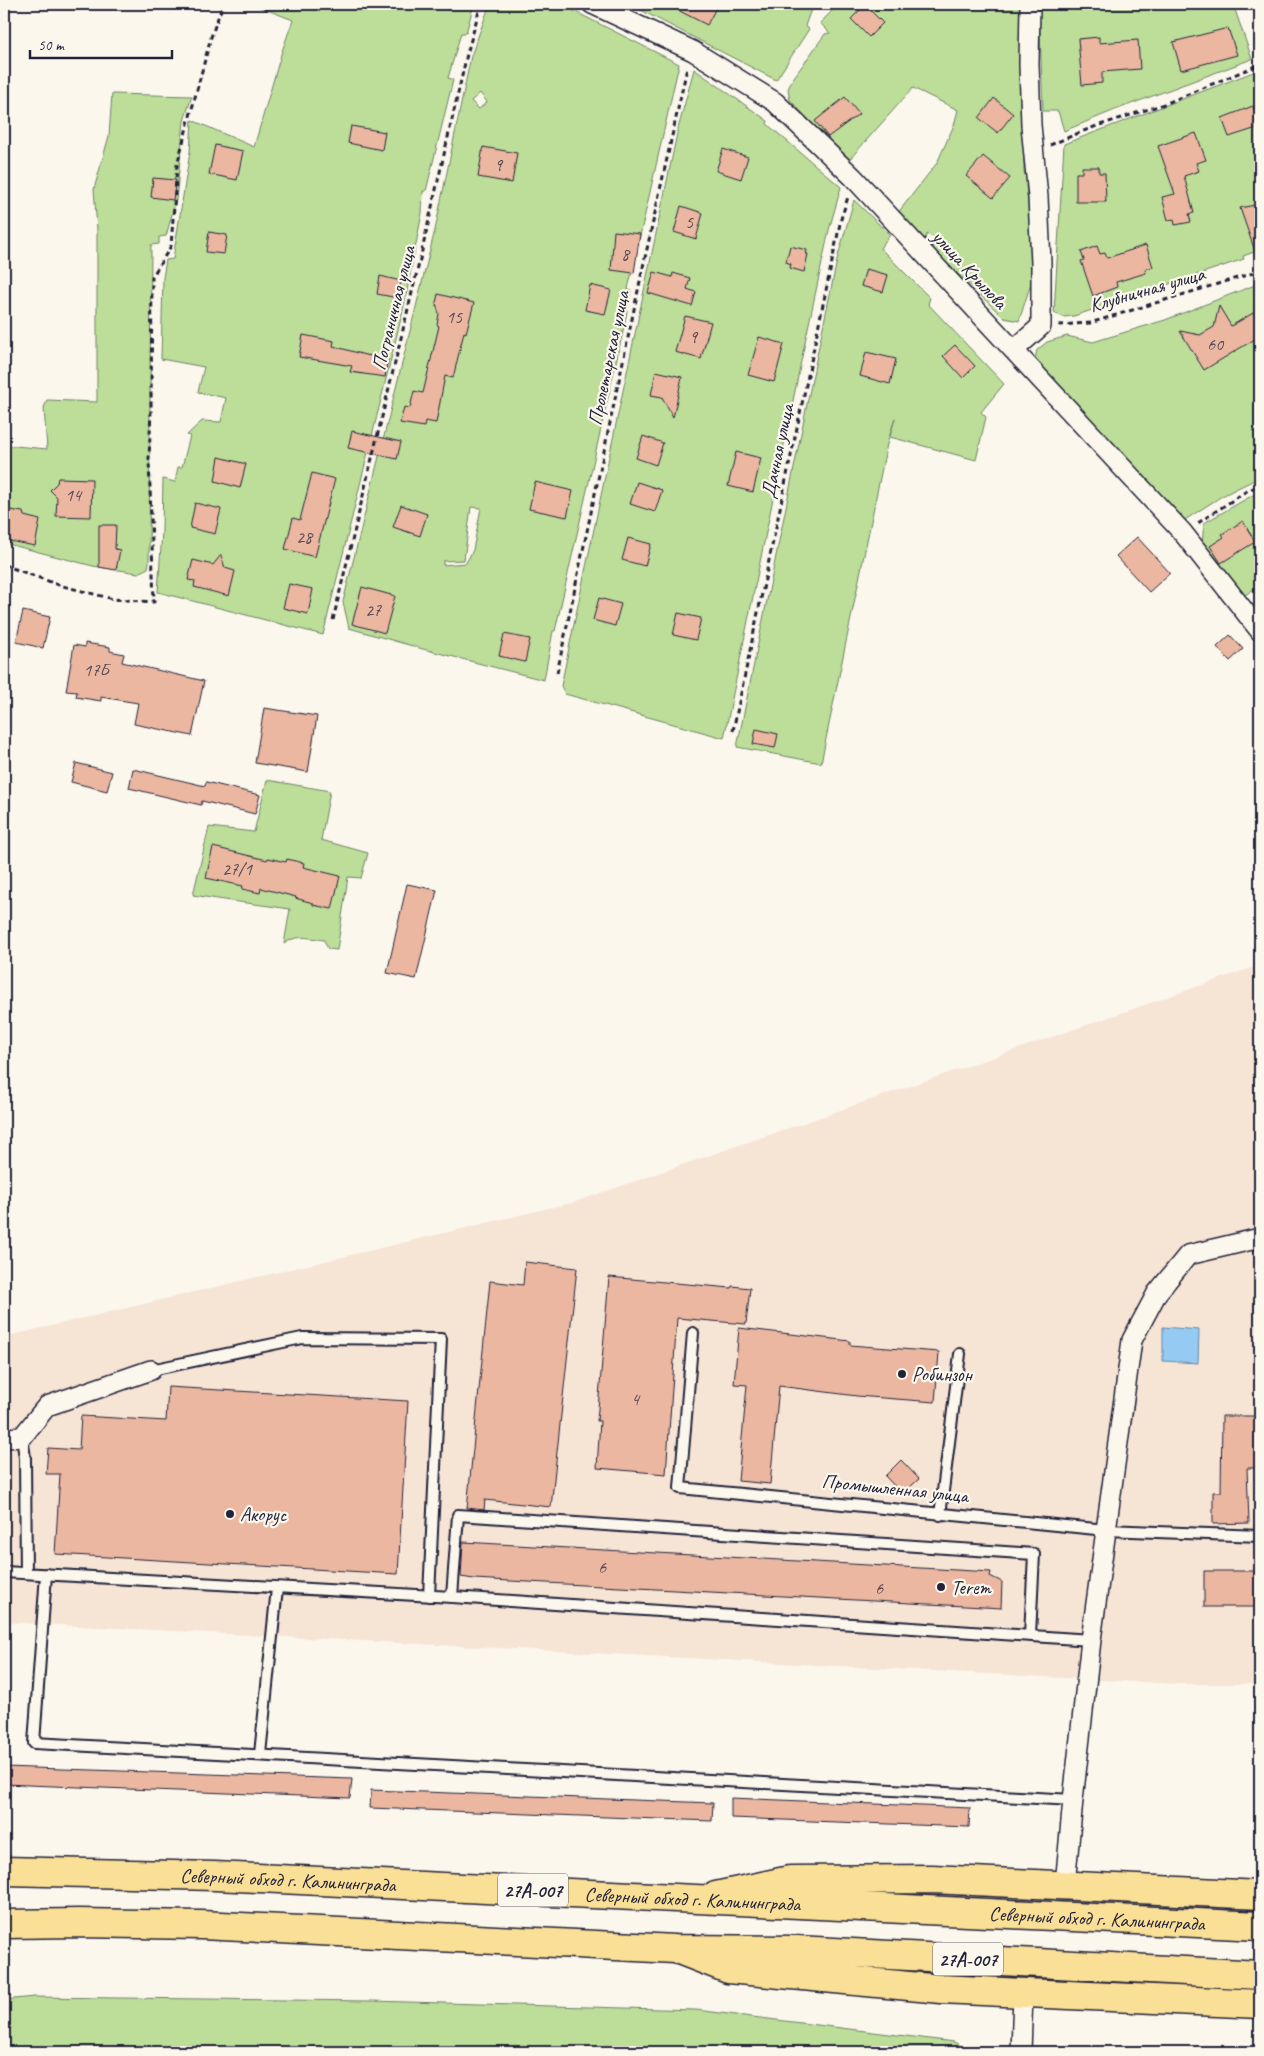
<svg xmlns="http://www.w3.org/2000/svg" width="1264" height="2056" font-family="Caveat,sans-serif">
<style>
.built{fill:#f6e4d5}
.green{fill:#bcde98;stroke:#6f806a;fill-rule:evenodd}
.water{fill:#95cbf3;stroke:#6787a9}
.building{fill:#ecb7a0;stroke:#22223b}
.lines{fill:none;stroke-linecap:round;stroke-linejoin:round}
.service-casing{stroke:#22223b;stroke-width:14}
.minor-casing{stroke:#22223b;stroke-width:22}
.primary-casing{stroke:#22223b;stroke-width:31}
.trunk-casing{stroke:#22223b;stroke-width:31}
.path{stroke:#22223b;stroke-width:3;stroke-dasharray:5 4;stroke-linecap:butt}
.service{stroke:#fbf7ec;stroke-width:10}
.minor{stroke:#fbf7ec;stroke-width:19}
.primary{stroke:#fadf96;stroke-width:28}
.trunk{stroke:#fadf96;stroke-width:28}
.poi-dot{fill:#22223b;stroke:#fbf7ec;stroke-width:2}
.labels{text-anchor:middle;stroke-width:4.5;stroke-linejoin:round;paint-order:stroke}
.number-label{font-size:18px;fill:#544754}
.shield{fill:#fbf7ec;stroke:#636270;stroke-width:1}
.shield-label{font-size:19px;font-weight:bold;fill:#22223b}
.street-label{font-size:20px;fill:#22223b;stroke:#fbf7ec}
.poi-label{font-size:20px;fill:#22223b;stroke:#fbf7ec;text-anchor:start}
</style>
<rect width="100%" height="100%" fill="#fbf7ec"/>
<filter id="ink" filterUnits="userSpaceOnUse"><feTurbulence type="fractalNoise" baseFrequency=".02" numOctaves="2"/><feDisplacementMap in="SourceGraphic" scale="10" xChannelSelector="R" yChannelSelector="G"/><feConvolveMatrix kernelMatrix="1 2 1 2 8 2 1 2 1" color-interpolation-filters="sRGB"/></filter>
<g filter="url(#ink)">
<!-- built -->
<path class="built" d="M1260,965V1684H1178L4,1622V1337L575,1202Z"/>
<!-- green -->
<path class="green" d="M252,4H474L466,33H461L448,78L453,80L426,191H423L422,213L404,306L323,635L158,592L162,531L163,479L175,482L178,467H182L190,436L187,435L202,421L221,422L226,398L198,392L204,367L161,359L163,278L166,260L173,259L190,152L192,120L254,147L282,51L293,20Z
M490,4H560L679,64L628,289L631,291L624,327L555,631H553L544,680L423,649L349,628L343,602L435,230L471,56ZM480,93L487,102L479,109L471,101ZM471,507L481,508L473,550L466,563L443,565V561L464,560Z
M629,4H820L810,12L805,26L809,29L776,80Z
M839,4H1022L1024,171L1025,175L1028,176V185H1026L1031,231L1032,280L1019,321L1004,318L932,249L937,240L927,234L924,241L897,214L937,163L954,125L958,110L913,88L848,161L790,100L788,89L792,80L825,34L830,33L820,23Z
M1039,4H1138L1139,5V4H1233L1252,59L1115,110L1064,131L1058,111H1043Z
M694,69L768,121L767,124L841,187L829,230L805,342L724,738L565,694L561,686L678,129Z
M1256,71H1260V250L1243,256L1244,259L1074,316L1063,317L1054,313L1064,144Z
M112,94L192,96L184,121L176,200L166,236L159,237V244L151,245L149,562L148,568L138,573L93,566L4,543L5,445L47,449L44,408L47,400L97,402V230L94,189L109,136Z
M854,200L890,235L880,248L930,298L928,304L1004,384L981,412L986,417L976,460L890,437L895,418L887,444L821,763L737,747L815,365L838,256Z
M1260,283V477L1222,496L1177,525L1034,363L1037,350L1047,342L1067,336L1093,342L1165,320Z
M1260,491V585L1242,597L1202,544L1204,523Z
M267,780L330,791L321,840L368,853L361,878L348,877L337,950L328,949L324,940C310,938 296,934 284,944L290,909C258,904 226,901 193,895L209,827L254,832Z
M34,1997L371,2001L696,2010L954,2042L963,2047L964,2052H4V2000Z"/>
<!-- water -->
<path class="water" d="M1163,1327L1199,1330L1198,1363L1163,1361Z"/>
<!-- building -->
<path class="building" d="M666,4H718L707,25Z
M865,5L883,23L869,37L851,19Z
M1228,28L1237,55L1181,70L1173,42Z
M1099,37V43L1138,40L1140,69L1102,72V83L1082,85L1078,39Z
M845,97L859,114L828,137L815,121Z
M994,98L1013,114L998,133L979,118Z
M1253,106L1260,127L1229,137L1222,118Z
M351,126L385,132L382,150L348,143Z
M1196,133L1206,160L1196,163L1199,171L1184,176L1194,213L1189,214L1191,222L1175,225L1174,219L1168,220L1162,197L1175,194L1158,146Z
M215,145L243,151L237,180L209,174Z
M483,147L517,153L512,183L478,177Z
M723,149L748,157L741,179L716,171Z
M983,156L1010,178L993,198L966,176Z
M1082,167H1099V173H1105L1106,202H1076V173H1082Z
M153,178L176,180L173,200L151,197Z
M1260,204V259L1258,260L1240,208Z
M681,206L703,213L696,239L674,232Z
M614,231L640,234L634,273L611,270Z
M209,232L227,235L224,254L206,252Z
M1146,245L1153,267L1145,269L1146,273L1116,282L1117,287L1093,296L1081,261L1084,260L1081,252L1097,246L1100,254L1105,253L1107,258Z
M790,246L807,250L806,254H808L804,272L790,268L791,264L786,262Z
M866,269L888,275L883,292L861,286Z
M654,272L672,277L673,273L690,278L687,289L696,292L692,306L648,293Z
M380,276L401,281L398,298L377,294Z
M590,285L611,290L605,314L585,310Z
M438,294L474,303L466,333L464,332L453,378L445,376L436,423L425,421L424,427L400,423L404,407L410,408L414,391L423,393L439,326L437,325L439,314L436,303Z
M1219,306L1231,326L1260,309V336L1204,370L1180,331L1200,335L1214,327Z
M685,316L711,322L701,359L675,352Z
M303,335L334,341L333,346L365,355L388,358L385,377L350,372L352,366L299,357Z
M759,337L784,344L774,382L748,375Z
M955,345L975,366L963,378L943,356Z
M866,352L896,359L890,384L860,376Z
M656,371L682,377L673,418L662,397L651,395Z
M352,431L401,442L397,459L348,448Z
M643,436L663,443L656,465L636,458Z
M736,452L761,458L753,492L728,486Z
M219,457L246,464L240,488L215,481Z
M312,473L335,479L315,557L285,549L293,518L300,520Z
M58,478L92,479L91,517L56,516L57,497L50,490L57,483Z
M535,482L573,491L567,517L529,509Z
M637,482L662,490L655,512L630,504Z
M195,503L221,509L215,534L190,528Z
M401,505L427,514L420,536L393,527Z
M4,509L23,512L24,516L40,520L35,546L4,540Z
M1243,521L1255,542L1221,563L1210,546L1224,537L1222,534Z
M99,525H116L115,549L120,550L116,570L99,567Z
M1137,537L1170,573L1149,592L1116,556Z
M628,538L651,544L645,566L622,560Z
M221,555L225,568L235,571L229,596L194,587L195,581L188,580L193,560L213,565Z
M289,584L313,589L308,614L283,608Z
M362,587L395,596L385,633L352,624Z
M599,598L621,604L615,626L593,620Z
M23,611L50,617L43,648L16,642Z
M678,613L701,618L696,640L673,635Z
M504,634L530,639L525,662L499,656Z
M1230,635L1243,649L1230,661L1217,647Z
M85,643L110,647V651L124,654L122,662L204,681L192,736L134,724L138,703L101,697V701L76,697L77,692L66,691L74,645L85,647Z
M264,708L317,716L308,772L255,763Z
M756,729L778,734L775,748L753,744Z
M76,763L112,772L107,791L71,782Z
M133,769L205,786L206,782L260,795L255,814L202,801L201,805L129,788Z
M213,847L267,860L268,858L286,862L287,859L304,863L303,867L340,876L332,909L313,905V903L295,898L296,897L261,888L260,893L242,889L243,886L206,878Z
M407,884L437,890L416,979L387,973Z
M525,1262L577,1268L551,1507L485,1500L484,1510L467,1508L490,1281L523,1285Z
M609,1277L731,1288L732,1286L750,1288L746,1324L677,1318L666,1474L597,1468L600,1421H597Z
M739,1328L850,1341V1345L939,1352L935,1402L857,1396L779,1386L770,1484L738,1481L747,1385L734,1384Z
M168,1387L408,1401L398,1574L55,1554L60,1474H46L48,1448L79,1450L81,1416L166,1421Z
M1222,1416H1260V1468H1247L1249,1523L1213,1524V1492H1221Z
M901,1460L919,1479L902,1494L885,1476Z
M463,1542L991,1572L990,1576L1002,1582L1001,1608L474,1579L461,1577Z
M1204,1571H1260V1607H1204Z
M4,1767L352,1779L350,1798L4,1784Z
M371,1790L713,1803L712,1821L370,1808Z
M731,1798L970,1808L969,1827L731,1818Z"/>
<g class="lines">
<!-- service casing -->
<g class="service-casing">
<path id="service" d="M693,1333L680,1488L1106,1530L1260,1536
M151,1370L302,1338L441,1339L429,1596
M22,1437L25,1458L26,1573
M940,1515L960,1354
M4,1572L452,1597L1091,1640
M46,1574L34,1743L1073,1800
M452,1597L458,1515L1034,1554L1030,1635
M260,1754L277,1588"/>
</g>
<!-- minor casing -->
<g class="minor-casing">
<path id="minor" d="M592,4L693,51L775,102L853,177L1183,533L1260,631
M1014,350L1041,326V263L1038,197L1031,125L1029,64L1030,4
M4,1438L22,1437L47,1406L151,1370
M1065,1885L1073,1800L1091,1640L1132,1340L1157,1293L1188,1255L1260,1238
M1021,2052L1023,1993"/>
</g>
<!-- primary casing -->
<g class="primary-casing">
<path id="primary" d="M716,1896L790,1880L932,1879L1260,1895
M679,1950L728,1969L941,1989L1260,2004"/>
</g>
<!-- trunk casing -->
<g class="trunk-casing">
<g id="trunk">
<path id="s1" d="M4,1871L215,1876L1260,1926"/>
<path d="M4,1924L79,1923L201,1925L675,1949L797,1950L1260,1975"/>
</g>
</g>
<!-- path -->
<path class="path" d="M1050,145L1091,128L1167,103L1260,64
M1059,325L1090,323L1260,271
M1198,523L1245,492L1260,485
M4,565L59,585L113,599L154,602L149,459L151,410L152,277L171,246L177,165L211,37L223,4
M333,620L421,255L467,54L481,4
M557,673L643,267L687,68
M733,731L841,219L848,197"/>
<!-- service -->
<use href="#service" class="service"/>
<!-- minor -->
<use href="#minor" class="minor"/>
<!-- primary -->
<use href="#primary" class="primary"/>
<!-- trunk -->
<use href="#trunk" class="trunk"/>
</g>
</g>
<!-- markers -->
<g class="poi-dot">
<circle cx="902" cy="1374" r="5"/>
<circle cx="230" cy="1514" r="5"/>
<circle cx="941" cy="1587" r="5"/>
</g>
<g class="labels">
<!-- number labels -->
<g class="number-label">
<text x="498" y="171">9</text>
<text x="689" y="228">5</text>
<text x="625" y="260">8</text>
<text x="454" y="323">15</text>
<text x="693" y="343">9</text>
<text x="1215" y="350">60</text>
<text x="73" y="501">14</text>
<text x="304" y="543">28</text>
<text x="373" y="616">27</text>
<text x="96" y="676">17Б</text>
<text x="237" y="875">27/1</text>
<text x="635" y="1405">4</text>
<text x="602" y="1573">6</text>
<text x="879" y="1594">6</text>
</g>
<!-- shield labels -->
<g class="shield">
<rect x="498" y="1873.5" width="70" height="33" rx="4"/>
<rect x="933" y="1942.5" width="70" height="33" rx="4"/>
</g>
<g class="shield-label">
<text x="533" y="1897">27А-007</text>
<text x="968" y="1966">27А-007</text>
</g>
<!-- street labels -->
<g class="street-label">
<text transform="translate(970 269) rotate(47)" y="7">улица Крылова</text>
<text transform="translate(1147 289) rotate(-16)" y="7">Клубничная улица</text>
<text transform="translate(393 308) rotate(-76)" y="7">Пограничная улица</text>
<text transform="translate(608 358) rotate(-78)" y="7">Пролетарская улица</text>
<text transform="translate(777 451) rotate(-78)" y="7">Дачная улица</text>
<text transform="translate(895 1488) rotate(6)" y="7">Промышленная улица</text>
<text dy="7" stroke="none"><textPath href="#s1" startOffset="284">Северный обход г. Калининграда</textPath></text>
<text dy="7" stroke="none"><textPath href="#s1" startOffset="689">Северный обход г. Калининграда</textPath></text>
<text dy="7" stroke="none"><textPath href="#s1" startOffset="1094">Северный обход г. Калининграда</textPath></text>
</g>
<!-- poi labels -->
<g class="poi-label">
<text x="912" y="1381">Робинзон</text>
<text x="240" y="1521">Акорус</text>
<text x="951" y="1594">Terem</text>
</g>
</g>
<!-- margin -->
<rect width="1264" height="2056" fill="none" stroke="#fbf7ec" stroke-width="20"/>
<rect x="10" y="10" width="1244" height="2036" fill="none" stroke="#22223b" stroke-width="2" filter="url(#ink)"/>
<!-- scale -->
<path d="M30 50v8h142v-8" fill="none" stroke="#22223b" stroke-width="2.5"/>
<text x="38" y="50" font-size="15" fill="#22223b" stroke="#fbf7ec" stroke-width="4" paint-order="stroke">50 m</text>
</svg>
